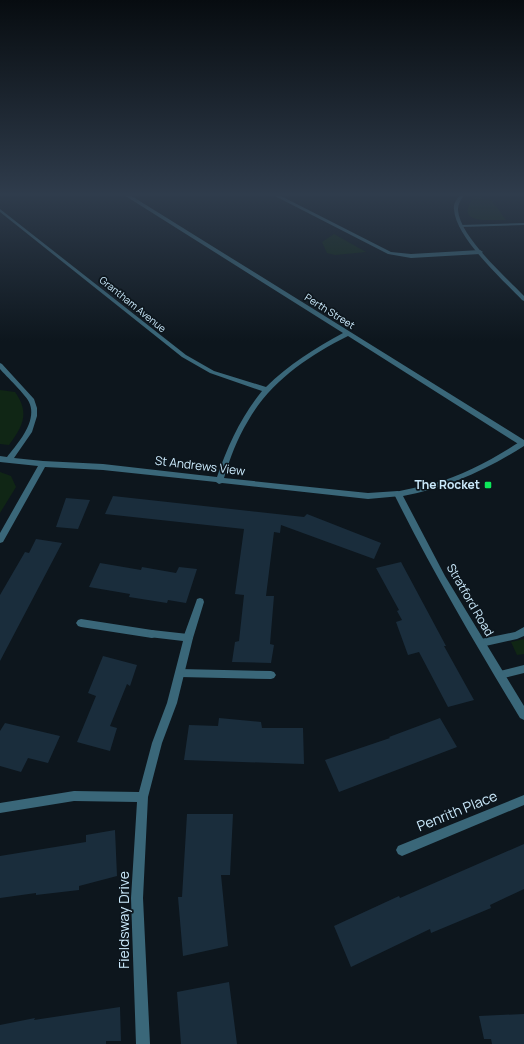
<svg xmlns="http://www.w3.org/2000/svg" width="524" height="1044" font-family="Manrope,sans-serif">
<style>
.green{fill:#102615}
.building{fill:#1a2d3c}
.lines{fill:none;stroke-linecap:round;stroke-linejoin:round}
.service{fill:#3a6779;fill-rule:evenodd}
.minor{fill:#3a6779;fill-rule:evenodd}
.tertiary{fill:#3a6779;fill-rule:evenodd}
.poi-dot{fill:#0ce759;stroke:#0d161d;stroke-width:1.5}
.labels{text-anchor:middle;stroke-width:3.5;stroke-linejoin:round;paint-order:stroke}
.far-street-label{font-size:10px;fill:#cbeafc;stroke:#0d161d}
.street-label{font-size:12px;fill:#cbeafc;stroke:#0d161d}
.poi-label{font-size:12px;font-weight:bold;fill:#cbeafc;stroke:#0d161d;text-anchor:end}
.near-street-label{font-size:14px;fill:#cbeafc;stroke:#0d161d}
</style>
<rect width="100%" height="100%" fill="#0d161d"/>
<!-- green -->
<path class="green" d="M475,196L492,201L506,220C488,220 452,224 475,196Z
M334,234L366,252L335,255L327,253L322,242Z
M0,390L15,392C30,413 23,426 9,445L0,444Z
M0,472L11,476L16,487L0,513Z
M524,639V654L517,655L511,642Z"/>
<!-- building -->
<path class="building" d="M113,496L304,517L307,514L381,543L374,559L281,525L280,533L274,532L266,596H274L270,644L274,645L271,663L232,662L235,642L239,641L244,595L235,594L244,529L105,514Z
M66,498L90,500L78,529L56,527Z
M36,539L62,543L0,661V595L25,552L29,553Z
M401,562L446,646H444L474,700L448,707L419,652L408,655L396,622L402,620L397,611L399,610L376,568Z
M100,563L141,570L142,567L176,573L179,567L197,569L186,603L168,600L167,603L129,597L130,594L89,587Z
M103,656L137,665L130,686L127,684L110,726L117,728L110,751L77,742L96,696L88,693Z
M219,718L261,722L262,728H303L304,764L184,760L189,725L218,726Z
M440,718L457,747L339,792L325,760L390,738L389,737Z
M5,723L60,736L48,763L28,758L21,772L0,766V731Z
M187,814H233L230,875H221L228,946L183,956L178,897H182Z
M115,830L117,876L79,886V890L36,895V893L0,898V856L86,842V835Z
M524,844V889L490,905L491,908L431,933L430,929L351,967L334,926L399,896L400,898Z
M229,982L237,1044H181L177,992Z
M120,1007L121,1041H106V1044H0V1025L35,1018L34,1020Z
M524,1014V1044H492L491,1039H484L479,1016Z"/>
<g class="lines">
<!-- service -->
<path class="service" d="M200,598L203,599L204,602L193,638L191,641L188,642L185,641L183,638L196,602L197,599Z
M81,619L152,630L155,631L157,634L155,637L152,638L81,627L78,626L76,623L78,620Z
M524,627V636L517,639L481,647L478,646L476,643L478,640L481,639L515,632Z
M524,665V673L500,679L497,678L495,675L497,672L500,671Z
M180,669L271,671L274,672L276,675L274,678L271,679L180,677L177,676L175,673L177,670Z"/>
<!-- minor -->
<path class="minor" d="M124,195H130L524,440V445H520L348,336C308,356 270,382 248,421C237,439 230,458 224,478L368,493L398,491L402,494L401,496L368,499L222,483L219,484L216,482L103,470L45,467L3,542L0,543V533L38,466L0,462V456L7,457C18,443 38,421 29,402C26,395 6,376 0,369V363L2,364L34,399L37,408V416L32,432L14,458L43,461L103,464L217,477C228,445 241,417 262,391L210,373L182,357L0,212V209L186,355L214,371L266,387C288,365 315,348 343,333Z
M273,195H279L391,252L411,254L480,250L483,252L480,254L411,258L388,254Z
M524,223V225L461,227L459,226L461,225Z
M152,630L188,634L191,635L193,638L177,703L162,743L148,797L143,898L150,1044H136L131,898L137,802L74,801L0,813V803L74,791L139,792L152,743L167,703L183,641L149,637L147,634L149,631Z
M524,795V805L402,856L398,854L396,850L398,846Z"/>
<!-- tertiary -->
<path class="tertiary" d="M460,195H464C461,199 458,204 458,210C460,237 505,276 524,296V301L522,300C503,280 455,237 454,209C453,204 457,199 460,195Z
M521,441H524V446C486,470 447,488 403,496L445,576L524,706V720L520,718C476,645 432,571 394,494L395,492C407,489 420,487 432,484C464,475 493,459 521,441Z"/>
</g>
<!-- sky -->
<linearGradient id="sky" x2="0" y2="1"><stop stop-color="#070c10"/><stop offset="0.57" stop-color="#2f3c4c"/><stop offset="1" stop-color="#2f3c4c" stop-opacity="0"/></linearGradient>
<rect width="524" height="341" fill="url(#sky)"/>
<!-- markers -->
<rect class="poi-dot" x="484" y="481" width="8" height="8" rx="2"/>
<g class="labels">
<!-- far-street labels -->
<g class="far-street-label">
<text transform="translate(133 304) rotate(39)" y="4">Grantham Avenue</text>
<text transform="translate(330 311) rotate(32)" y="4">Perth Street</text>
</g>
<!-- street labels -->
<g class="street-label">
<text transform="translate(200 466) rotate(7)" y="4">St Andrews View</text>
<text transform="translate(470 600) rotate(60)" y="4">Stratford Road</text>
</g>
<!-- poi labels -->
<g class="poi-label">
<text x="480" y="489">The Rocket</text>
</g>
<!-- near-street labels -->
<g class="near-street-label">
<text transform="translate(457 811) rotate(-22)" y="5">Penrith Place</text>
<text transform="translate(124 920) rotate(-90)" y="5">Fieldsway Drive</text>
</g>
</g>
</svg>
